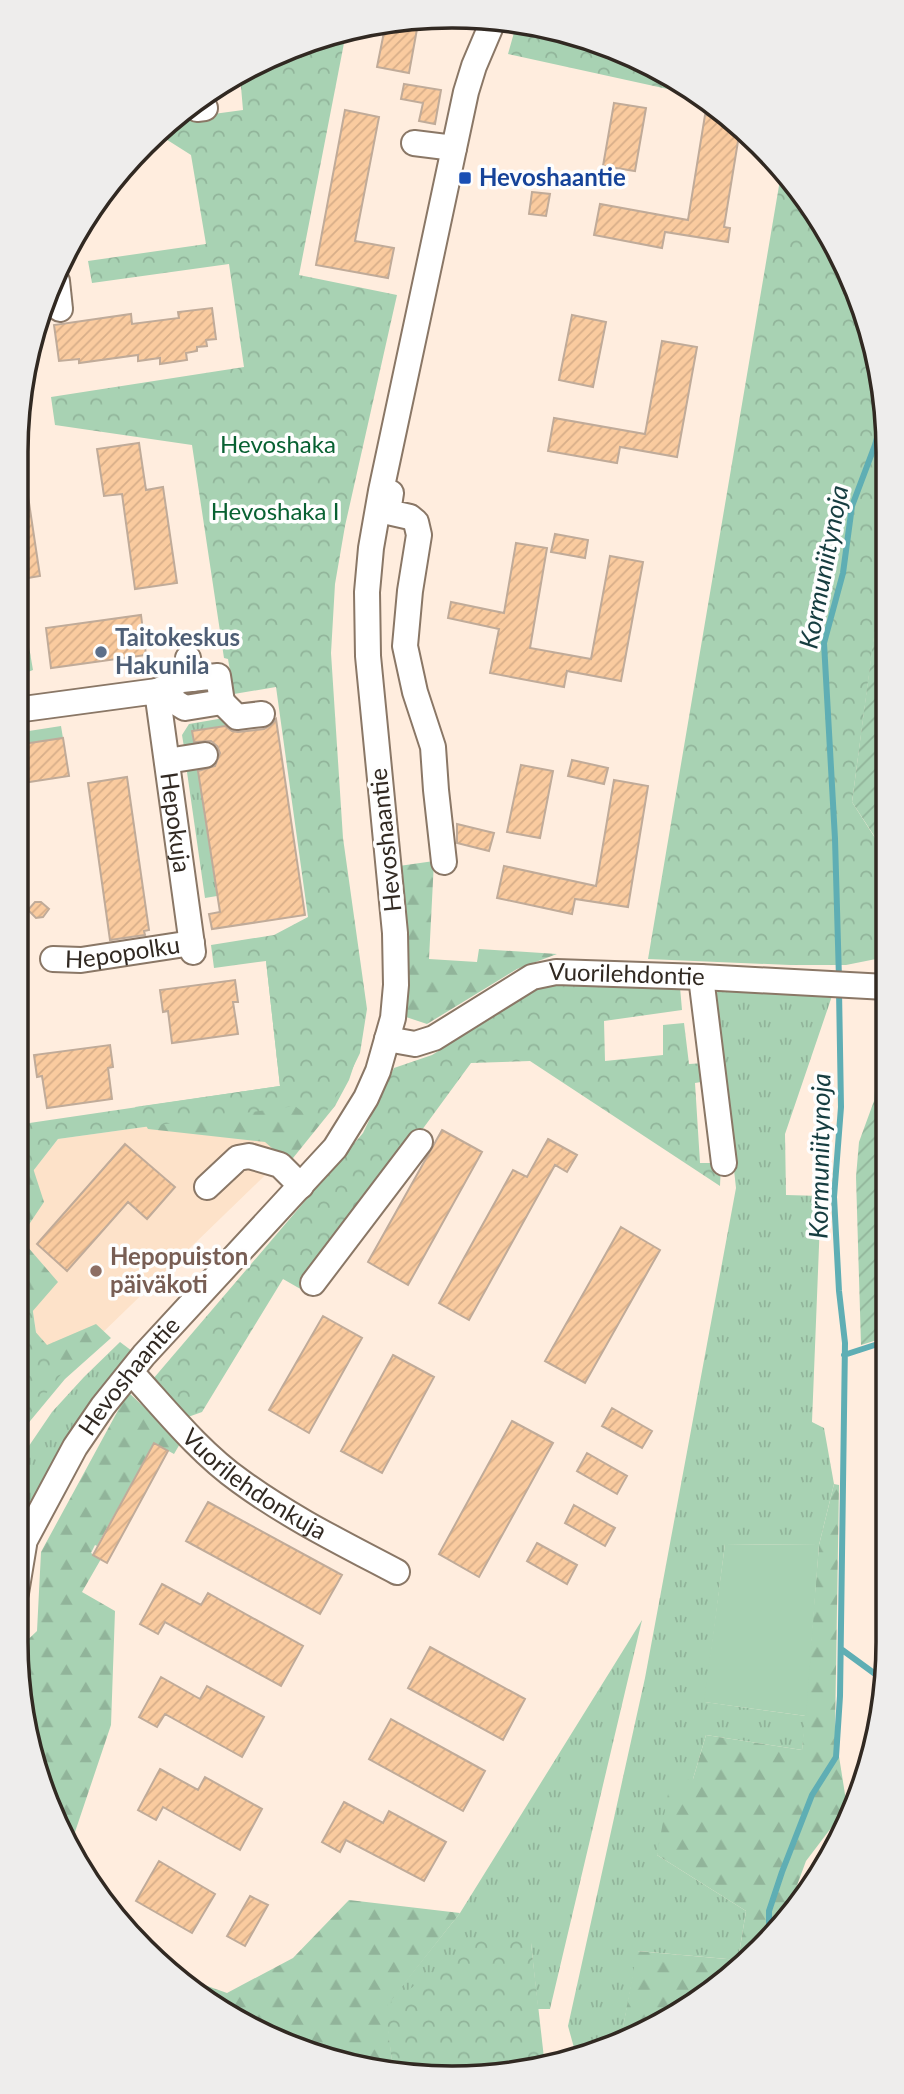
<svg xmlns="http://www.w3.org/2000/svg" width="904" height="2094" font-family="Lato,sans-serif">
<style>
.built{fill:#fde2c9}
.grass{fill:url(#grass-tufts)}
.forest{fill:url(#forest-firs)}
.park{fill:url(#park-crowns)}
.garden{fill:url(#garden-furrows)}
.pitch{fill:#a8d2b3}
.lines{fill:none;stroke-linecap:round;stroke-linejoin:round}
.stream{stroke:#5faeb4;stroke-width:6}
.building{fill:url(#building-hatch);stroke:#c0ab99;stroke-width:2}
.minor-casing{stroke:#8a7766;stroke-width:28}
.minor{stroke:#fff;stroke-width:24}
.transit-dot{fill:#1a4fb4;stroke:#fefefe;stroke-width:2.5}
.service-dot{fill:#5c6f8a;stroke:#fefefe;stroke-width:2.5}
.education-dot{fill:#8d6e63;stroke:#fefefe;stroke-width:2.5}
.labels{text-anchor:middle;stroke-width:7;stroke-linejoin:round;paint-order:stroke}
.transit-label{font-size:24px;font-weight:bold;fill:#164399;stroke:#fefefe;text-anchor:start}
.park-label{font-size:24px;fill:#086132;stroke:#fefefe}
.service-label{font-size:24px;font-weight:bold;fill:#4e5e75;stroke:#fefefe;text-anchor:start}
.street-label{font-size:24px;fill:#312922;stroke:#fefefe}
.education-label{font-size:24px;font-weight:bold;fill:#785e54;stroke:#fefefe;text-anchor:start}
.water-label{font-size:26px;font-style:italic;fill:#163d40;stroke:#fefefe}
.rim{fill:none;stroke:#312922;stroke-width:3.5}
</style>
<defs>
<pattern id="grass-tufts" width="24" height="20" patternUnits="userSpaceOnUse" patternTransform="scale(1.75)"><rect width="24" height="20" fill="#a8d2b3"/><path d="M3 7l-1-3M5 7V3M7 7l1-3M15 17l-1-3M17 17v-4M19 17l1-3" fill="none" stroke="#91b49a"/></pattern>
<pattern id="forest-firs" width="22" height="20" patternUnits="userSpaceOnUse" patternTransform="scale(1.75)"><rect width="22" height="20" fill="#a8d2b3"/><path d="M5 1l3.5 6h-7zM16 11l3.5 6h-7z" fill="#91b49a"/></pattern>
<pattern id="park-crowns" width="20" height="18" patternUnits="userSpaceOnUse" patternTransform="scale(1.75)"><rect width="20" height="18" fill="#a8d2b3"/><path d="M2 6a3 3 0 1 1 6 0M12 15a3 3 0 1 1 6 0" fill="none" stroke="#91b49a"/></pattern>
<pattern id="garden-furrows" width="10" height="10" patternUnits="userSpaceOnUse" patternTransform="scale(1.75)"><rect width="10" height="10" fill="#a8d2b3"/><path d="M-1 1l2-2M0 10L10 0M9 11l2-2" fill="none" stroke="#91b49a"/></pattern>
<pattern id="building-hatch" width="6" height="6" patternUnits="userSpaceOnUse" patternTransform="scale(1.75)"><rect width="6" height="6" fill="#facb9f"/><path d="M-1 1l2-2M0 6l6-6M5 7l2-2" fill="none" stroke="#d7ae89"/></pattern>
</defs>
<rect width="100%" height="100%" fill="#ffedde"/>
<!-- built -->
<path class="built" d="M295,1106L318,1124L66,1368L38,1346L16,1193L58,1139Z"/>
<!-- grass -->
<path class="grass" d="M224,718L236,724L192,731L194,748L184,747L182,735L189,724Z
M61,726L63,738L16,745V733Z
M196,759L217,896L205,898L186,765Z
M714,989L832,996L785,1134L786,1195L821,1196L812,1422L824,1428L834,1484L819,1545L725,1544L705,1702L806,1716L802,1750L706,1735L693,1779L657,1855L746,1911L738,1960L638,1951L621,2038L576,2055L568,2026L645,1678L736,1188Z
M120,1342L132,1351L92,1400L68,1436L16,1531V1465L52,1412L84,1377Z
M642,1620L550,2009H538L531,1943L385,2007L460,1913Z"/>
<!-- forest -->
<path class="forest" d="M434,861L429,959L477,962L479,949L557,954L517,969L427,1024L403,1016L399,866Z
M266,961L359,1050L349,1080L335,1106L289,1163L265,1142L148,1129L135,1107L280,1086Z
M16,1125H19L44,1202L20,1238L58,1282L25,1320L47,1345L96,1324L111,1338L65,1379L16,1438Z
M128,1392L181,1442L174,1454L154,1443L97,1546L95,1545L91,1553L101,1559L82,1592L115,1611L111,1725L73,1838L74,1843L39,1783L17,1650L37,1631L41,1552Z
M834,1484L839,1485L835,1731L847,1807L806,1861L789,1907V1914L780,1929L670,2020L621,2038L637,1951L738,1960L746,1911L657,1855L670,1783L693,1779L706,1735L802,1750L819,1545Z
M349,1900L460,1913L386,2007L393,2070H367L234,2020L182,1977L227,1993L293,1958Z"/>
<!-- park -->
<path class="park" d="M515,29L593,39L695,89L704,97L508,54Z
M345,38L299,275L397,295L345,526L335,584L331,653L343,838L367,1009L360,1053L347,1080L318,1124L295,1106L58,1139L16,1193V1125L280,1086L266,961L214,968L211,945L274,935L308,917L276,687L234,694L228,659L224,658L192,445L55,425L51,397L244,367L229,264L92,283L88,261L206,244L191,155L161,136L184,118L243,110L240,75L259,61Z
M782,168L855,285L884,395L885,516H880L878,531L884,533V563L852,802L886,855L882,935L886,957L846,965H790L648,959Z
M23,612L33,670L28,672L27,667L16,669V613Z
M561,984L680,987L682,1010L604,1021L605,1061L663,1055V1025L684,1023L689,1064L705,1063L707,1081L695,1083L700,1163H721L720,1186L530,1061L471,1063L304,1291L283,1279L202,1412L188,1417L153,1379L363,1133L394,1068L432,1055L536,990Z
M16,1196L38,1346L66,1368L16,1432Z
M487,1933L531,1943L545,2067L537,2070H393L385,2007Z"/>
<!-- garden -->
<path class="garden" d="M880,516H885L886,854L852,802L884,559V533L877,531Z
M881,1021H886L887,1337L861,1345L856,1177L859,1142L874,1101Z"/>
<!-- pitch -->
<path class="pitch" d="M725,1544L819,1545L806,1716L704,1702Z"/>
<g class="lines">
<!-- stream -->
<path class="stream" d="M839,979L835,839L824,643L843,573L852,506L875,445L885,409
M844,1355L887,1341
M841,1649L882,1679
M769,1938V1911L782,1872L812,1795L836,1757L840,1696L845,1343L839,1291L834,1197L841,1107L839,990"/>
</g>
<!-- building -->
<path class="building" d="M419,18L409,73L377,67L385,27Z
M404,84L441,90L435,124L419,121L423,103L401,99Z
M614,103L646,108L635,171L603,166Z
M345,110L379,117L355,241L394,248L388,278L316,265Z
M705,115L728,118L740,129L724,227L730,228L728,242L665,232L662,248L594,235L600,204L688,220Z
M532,192L550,194L546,216L529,214Z
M212,308L216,339L206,340L207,346L197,347V351L186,353L187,360L160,364V358L138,361V355L79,363V359L59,361L54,325L131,314L132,324L179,318L178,312Z
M572,315L606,322L593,387L559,380Z
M662,341L697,347L677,457L620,447L617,463L548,451L554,418L645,434Z
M139,443L146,490L163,487L177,583L135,589L122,494L104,496L97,449Z
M16,476H25L40,576L16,580Z
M555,534L588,540L585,558L551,552Z
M516,543L547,548L530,648L591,659L610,556L643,562L621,681L567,671L564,687L490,673L499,629L448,618L451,602L504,613Z
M141,615L146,655L51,668L46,628Z
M276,719L305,915L212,929L209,914L220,912L198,771L215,766L220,753L217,746L211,741L194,742L192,731L225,726L232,731L238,732L264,729L271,725Z
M63,738L69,776L16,784V745Z
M572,760L608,768L604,784L568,776Z
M521,765L553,771L540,838L507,832Z
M127,777L149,930L144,931L145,935L110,940L88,783Z
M614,780L648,786L628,907L575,899L572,914L497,898L504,866L596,886Z
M457,824L494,833L489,851L457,843Z
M35,902H41L49,909L43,917L36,918L28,910Z
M235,980L238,1002H233L238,1034L172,1043L168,1011L163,1012L160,990Z
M110,1045L113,1067L108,1068L112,1099L47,1108L42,1076L37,1077L34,1055Z
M442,1130L482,1152L408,1285L368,1262Z
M548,1139L577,1155L567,1172L555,1165L469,1320L439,1303L513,1170L527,1177Z
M125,1144L175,1187L147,1219L128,1202L67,1271L37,1244Z
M621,1227L660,1250L585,1383L545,1361Z
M323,1316L362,1338L309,1433L269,1410Z
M393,1355L434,1377L382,1473L341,1451Z
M612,1408L652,1431L642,1448L602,1426Z
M512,1421L553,1443L479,1577L439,1554Z
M154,1443L168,1451L107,1563L93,1555Z
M587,1453L627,1476L617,1494L577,1471Z
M208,1502L342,1575L320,1614L186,1541Z
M574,1505L615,1528L605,1546L565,1523Z
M537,1543L577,1565L567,1584L527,1561Z
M162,1584L201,1605L208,1593L303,1646L281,1686L165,1622L158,1634L140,1624Z
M430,1647L525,1699L503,1740L408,1688Z
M161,1677L200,1699L207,1686L264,1717L242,1757L165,1714L157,1727L139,1717Z
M391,1719L485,1771L463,1811L369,1759Z
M160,1769L198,1790L205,1777L262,1809L240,1850L163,1807L156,1820L138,1810Z
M344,1802L383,1823L389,1811L446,1842L424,1881L346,1840L340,1852L322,1842Z
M159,1861L215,1894L192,1933L136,1901Z
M250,1896L268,1905L245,1946L227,1936Z"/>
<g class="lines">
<!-- minor casing -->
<g class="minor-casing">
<g id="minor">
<path d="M197,109L205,108"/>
<path d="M414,143L454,148"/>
<path d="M57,281L60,309"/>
<path d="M385,492L391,493L388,512L410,517L416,522L419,535L410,591L405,646L415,692L433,747L436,790L444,862"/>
<path d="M188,658L192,679"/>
<path d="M218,676L222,702L185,708L157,691L182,680Z"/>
<path d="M222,702L237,717L262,714"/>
<path id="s1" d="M16,710L157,691L193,952"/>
<path d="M167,761L205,755"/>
<path id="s2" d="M53,959L81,960L192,943"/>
<path d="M701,977L724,1163"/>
<path id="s3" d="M387,1039L415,1044L434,1038L532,977L556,972L701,977L886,987"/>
<path d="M207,1187L238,1158L249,1156L280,1165L301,1186"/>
<path d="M313,1283L420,1142"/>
<path id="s4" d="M131,1372C165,1409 199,1452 240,1481C289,1517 344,1544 397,1572"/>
<path id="s5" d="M16,1557L75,1447L103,1406L144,1355L335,1148L366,1098L378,1071L393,1018L396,985L395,933L368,656L367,592L371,548L381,491L466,92L474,66L491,26"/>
<path d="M16,1593L24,1545"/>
</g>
</g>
<!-- minor -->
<use href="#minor" class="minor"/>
</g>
<!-- markers -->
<rect class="transit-dot" x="458" y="171" width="14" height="14" rx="3.5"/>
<circle class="service-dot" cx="101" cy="652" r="7"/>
<circle class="education-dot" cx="96" cy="1271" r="7"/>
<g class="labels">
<!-- transit labels -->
<g class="transit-label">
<text x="479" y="186">Hevoshaantie</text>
</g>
<!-- park labels -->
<g class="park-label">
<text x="278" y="453">Hevoshaka</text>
<text x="275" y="520">Hevoshaka I</text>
</g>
<!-- service labels -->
<g class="service-label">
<text x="115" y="646">Taitokeskus<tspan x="115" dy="28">Hakunila</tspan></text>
</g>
<!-- street labels -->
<g class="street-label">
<text dy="8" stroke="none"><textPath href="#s1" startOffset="275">Hepokuja</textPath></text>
<text transform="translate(386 840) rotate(-96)" y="8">Hevoshaantie</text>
<text dy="8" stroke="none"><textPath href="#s2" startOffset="70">Hepopolku</textPath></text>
<text dy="8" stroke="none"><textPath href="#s3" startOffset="259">Vuorilehdontie</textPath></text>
<text dy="8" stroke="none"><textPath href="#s5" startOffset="214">Hevoshaantie</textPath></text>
<text dy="8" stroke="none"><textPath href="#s4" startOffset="168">Vuorilehdonkuja</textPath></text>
</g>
<!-- education labels -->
<g class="education-label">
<text x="110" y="1265">Hepopuiston<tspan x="110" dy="28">päiväkoti</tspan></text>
</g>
<!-- water labels -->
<g class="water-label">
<text transform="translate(824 567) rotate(-79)" y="9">Kormuniitynoja</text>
<text transform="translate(820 1156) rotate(-89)" y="9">Kormuniitynoja</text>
</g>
</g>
<!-- crop -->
<path d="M0 0H904V2094H0ZM452 28H452A424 424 0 0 1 876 452V1642A424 424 0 0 1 452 2066H452A424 424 0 0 1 28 1642V452A424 424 0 0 1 452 28Z" fill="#eeedec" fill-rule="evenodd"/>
<path class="rim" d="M452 28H452A424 424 0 0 1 876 452V1642A424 424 0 0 1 452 2066H452A424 424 0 0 1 28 1642V452A424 424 0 0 1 452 28Z"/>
</svg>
